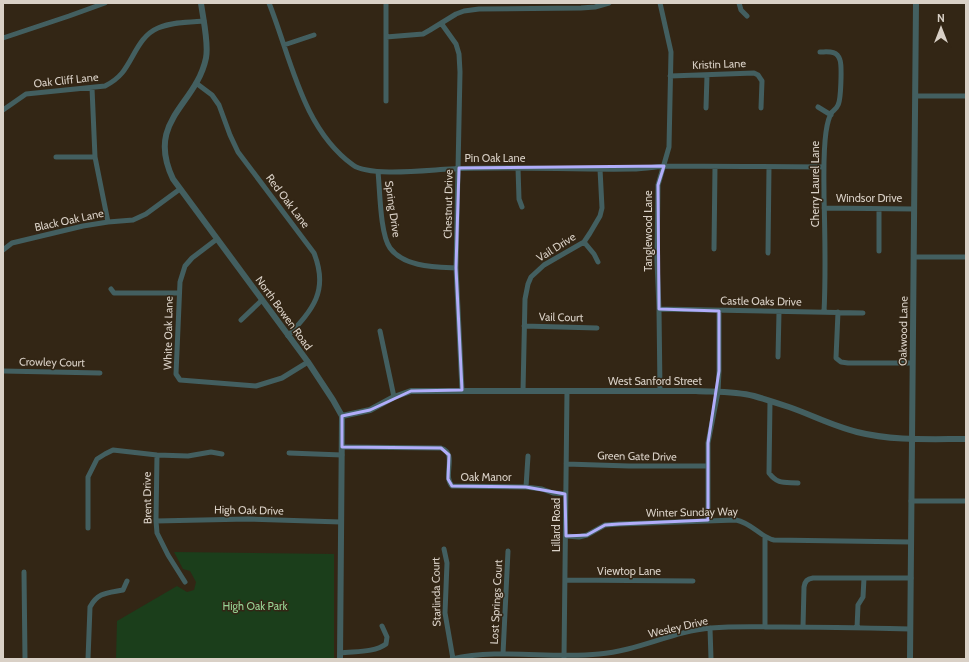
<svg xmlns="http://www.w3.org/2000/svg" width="969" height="662" font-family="Cabin,sans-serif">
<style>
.green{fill:#1b3e1b}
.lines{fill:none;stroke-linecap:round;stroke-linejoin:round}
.minor{stroke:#435f60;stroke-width:5}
.tertiary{stroke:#435f60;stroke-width:6}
.marked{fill:none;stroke:#b1adfa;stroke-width:3;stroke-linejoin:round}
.labels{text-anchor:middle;stroke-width:3;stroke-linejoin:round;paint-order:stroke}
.street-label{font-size:11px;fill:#d9d0c6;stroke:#332615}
.park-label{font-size:11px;fill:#96d294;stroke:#332615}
</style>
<rect width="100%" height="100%" fill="#332615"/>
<!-- green -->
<path class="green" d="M174,552L334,554V659H116L117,621L177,586L187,592L194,590L196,582L190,571L183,569Z"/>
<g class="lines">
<!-- minor -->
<path class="minor" d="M269,3C291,58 302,128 353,165C369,177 428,170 450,169C511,166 572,170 632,169C643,169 654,167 665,166C718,166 771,167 824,167
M739,3L741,10L747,16
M441,23L456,44L459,54L460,72L456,268L462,390
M386,37L423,34L430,30L456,14L464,11L479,9L581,8L595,7L609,3
M3,38L69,16L105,3
M284,45L314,35
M820,52C828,52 837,50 840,60C842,66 841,100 838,105C837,108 834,110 832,112C828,118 827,125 826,132C823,153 824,175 824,196C825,235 826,273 824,312
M670,76L754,73L758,75L762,81L761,108
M196,83L212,95L219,105L230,135L238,152L314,253C329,291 313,309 288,336
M92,88L95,157L108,222
M916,96H966
M386,101V3
M818,107L831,115
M706,108L707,75
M3,110L26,94L105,86C111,83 117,79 122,73C134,58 139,36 158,28C172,22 189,22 204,21
M56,157H95
M518,168L519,199L522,207
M378,172C380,190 380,234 390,248C404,267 435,267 456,268
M824,208L914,209
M879,209V251
M217,239L192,258L185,266L180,282L176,374L180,380L256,386L282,378L308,362
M584,242L594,254L598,262
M714,249L715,167
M3,250L12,243L83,226L108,222L133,220L146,214L180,189
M768,253L769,167
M914,257H966
M111,289L114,293H178
M659,309L863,313
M838,312L836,358L841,362L848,363H912
M241,320L262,300
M524,326L597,328
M380,331L394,397
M778,357L779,312
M3,371L100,373
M523,391L525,299L528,284L531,277L544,265L584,242L590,233L600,216L602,208L600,169
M660,391L659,309L657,261L658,185L669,147L671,52L660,3
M770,401L769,473C778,485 785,482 798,483
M342,447L441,448C458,454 442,475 452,486L526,487L542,489L553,493L565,494
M289,453L342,455
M157,455L156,521L157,533L168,555L185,582
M566,464L629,466H707
M526,487L528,456
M911,501H966
M708,520V443L718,392L719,371V311
M156,521L248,519L341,522
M88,528V477L97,459L105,454L113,450L157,455L188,456L211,452L222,454
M566,536L579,537L587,535L605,525L619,524L736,520C752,523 760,537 774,540L911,542
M444,549L447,563L445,613L453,659
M24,572L25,659
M565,580L693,581
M765,627V538
M803,627L804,587C805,581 807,579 813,578H911
M710,628L711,659
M857,628L858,605L863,597L864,578
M340,653C354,651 374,653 386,644L387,637L382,626
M503,654L508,551
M564,658L567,391
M88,659L90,607C98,592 108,593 123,590L127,581
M452,659C500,648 551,659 599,654C638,651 673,631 711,628C735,626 759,627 783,627C826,627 868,628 910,629"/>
<!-- tertiary -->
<path class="tertiary" d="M201,3C203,19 209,43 206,58C196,106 145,120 173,179L308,362L333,400L342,416L340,659
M342,416L370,410L394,397L411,391H696C715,392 735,391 754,396C765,399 777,403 789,407C812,415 833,426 857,432C892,441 930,439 966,439
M910,659L916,3"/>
</g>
<!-- marked area -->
<path class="marked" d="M664,166L658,185L659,309L719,311V371L708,443V520L619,524L605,525L587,535L566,536L565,494L526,487L452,486L448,479L449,455L441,448L342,447V416L370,410L411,391L462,390L456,268L459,168Z"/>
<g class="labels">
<!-- street labels -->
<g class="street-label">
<text transform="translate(719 64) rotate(-2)" y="4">Kristin Lane</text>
<text transform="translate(66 80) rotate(-6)" y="4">Oak Cliff Lane</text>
<text x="495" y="162">Pin Oak Lane</text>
<text transform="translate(815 184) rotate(-90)" y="4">Cherry Laurel Lane</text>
<text x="869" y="202">Windsor Drive</text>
<text transform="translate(288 201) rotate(53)" y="4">Red Oak Lane</text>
<text transform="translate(448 204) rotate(-89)" y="4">Chestnut Drive</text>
<text transform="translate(393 209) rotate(82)" y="4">Spring Drive</text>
<text transform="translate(69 220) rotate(-12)" y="4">Black Oak Lane</text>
<text transform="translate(648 231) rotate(-90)" y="4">Tanglewood Lane</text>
<text transform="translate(556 247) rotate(-32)" y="4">Vail Drive</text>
<text transform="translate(761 301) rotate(1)" y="4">Castle Oaks Drive</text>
<text transform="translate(284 313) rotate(54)" y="4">North Bowen Road</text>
<text transform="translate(561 317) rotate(1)" y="4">Vail Court</text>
<text transform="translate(903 331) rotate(-89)" y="4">Oakwood Lane</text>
<text transform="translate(168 333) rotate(-89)" y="4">White Oak Lane</text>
<text transform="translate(52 362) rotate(1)" y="4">Crowley Court</text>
<text x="655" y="385">West Sanford Street</text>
<text transform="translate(637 456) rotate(1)" y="4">Green Gate Drive</text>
<text x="486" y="481">Oak Manor</text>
<text transform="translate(147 498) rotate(-91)" y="4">Brent Drive</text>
<text transform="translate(249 510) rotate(1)" y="4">High Oak Drive</text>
<text transform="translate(692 512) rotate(-1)" y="4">Winter Sunday Way</text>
<text transform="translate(556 525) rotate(-90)" y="4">Lillard Road</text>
<text x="629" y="575">Viewtop Lane</text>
<text transform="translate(436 592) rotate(-91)" y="4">Starlinda Court</text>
<text transform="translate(496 602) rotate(-87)" y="4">Lost Springs Court</text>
<text transform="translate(678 627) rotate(-13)" y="4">Wesley Drive</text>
</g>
<!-- park labels -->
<g class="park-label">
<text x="255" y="610">High Oak Park</text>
</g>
</g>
<!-- border -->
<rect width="969" height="662" fill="none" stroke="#d9d0c6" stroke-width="8"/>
<!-- north arrow -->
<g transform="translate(941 28)" stroke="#332615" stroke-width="3" paint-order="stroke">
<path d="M0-3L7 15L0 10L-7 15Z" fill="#d9d0c6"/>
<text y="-6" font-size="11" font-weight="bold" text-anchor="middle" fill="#d9d0c6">N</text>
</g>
</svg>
